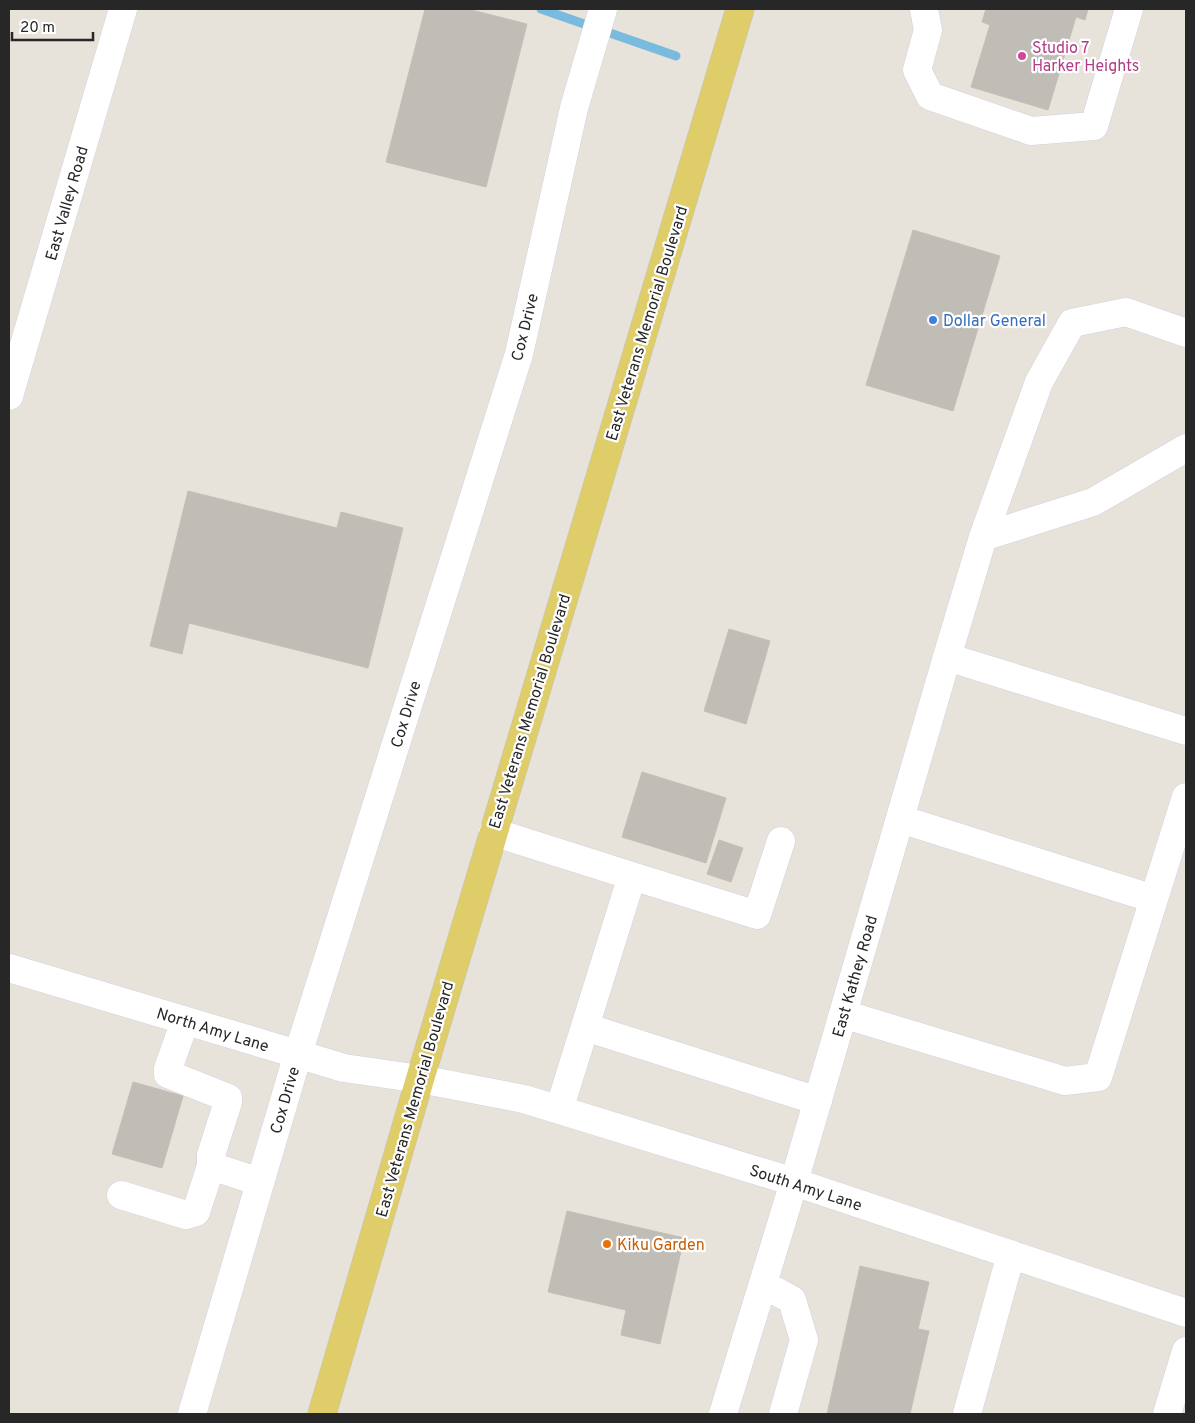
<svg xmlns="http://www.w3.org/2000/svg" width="1195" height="1423" font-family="Overpass,sans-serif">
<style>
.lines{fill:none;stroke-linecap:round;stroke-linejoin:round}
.stream{stroke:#79bbdf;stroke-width:9}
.building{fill:#c0bdb7;stroke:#c3bfb5}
.minor-casing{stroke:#d0d1df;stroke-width:29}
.major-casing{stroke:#c3c3c3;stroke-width:29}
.minor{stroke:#fff;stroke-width:28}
.major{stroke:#decd69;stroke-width:28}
.hotel-dot{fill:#d1479c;stroke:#fff;stroke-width:2}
.shop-dot{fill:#3f7fe0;stroke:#fff;stroke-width:2}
.food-dot{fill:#e8710a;stroke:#fff;stroke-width:2}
.labels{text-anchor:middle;stroke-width:4.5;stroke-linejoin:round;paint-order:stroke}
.hotel-label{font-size:16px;fill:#b23c85;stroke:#fff;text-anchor:start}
.street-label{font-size:16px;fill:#272727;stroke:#fff}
.shop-label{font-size:16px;fill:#366cbe;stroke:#fff;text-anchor:start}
.food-label{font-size:16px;fill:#c56008;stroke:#fff;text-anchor:start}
</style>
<rect width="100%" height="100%" fill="#e8e3da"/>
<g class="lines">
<!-- stream -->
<path class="stream" d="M541,9L676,56"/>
</g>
<!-- building -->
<path class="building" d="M425,9H468L527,24L486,187L386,162Z
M986,9H1088L1085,20L1076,17L1048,110L971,87L990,25L982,22Z
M913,230L1000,256L953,411L866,385Z
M188,491L337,528L341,512L403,528L368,668L189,623L182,654L150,646Z
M729,629L770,641L746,724L704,711Z
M642,772L726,798L706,863L622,837Z
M719,840L743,848L731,882L707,874Z
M133,1082L183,1096L162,1168L112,1154Z
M567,1211L684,1238L660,1344L621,1335L626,1310L548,1292Z
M860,1266L929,1282L918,1329L929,1331L910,1414H827Z"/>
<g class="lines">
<!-- minor casing -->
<g class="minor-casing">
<path id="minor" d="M924,9L928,30L917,70L930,96L1031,131L1094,126L1129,9
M9,396L123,9
M983,537L1093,502L1186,448
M947,657L1186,731
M900,819L1154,899
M493,832L632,876L559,1110
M632,876L757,915L781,841
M9,968L344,1068L420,1079L524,1099L794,1182L1186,1313
M843,1014L1065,1081L1098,1077L1186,797
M185,1021L168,1069V1074L228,1098V1102L211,1155V1166L260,1182
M585,1027L818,1101
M121,1195L186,1215L196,1212L211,1166
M763,1284L792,1300L804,1340L783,1414
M192,1414L298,1054L519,354L574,108L603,9
M723,1414L794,1182L947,657L983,537L1039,382L1072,323L1126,312L1186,333
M967,1414L1011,1254
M1167,1414L1186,1351"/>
</g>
<!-- major casing -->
<g class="major-casing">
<path id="major" d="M322,1414L420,1079L740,9"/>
</g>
<!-- minor -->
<use href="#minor" class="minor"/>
<!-- major -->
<use href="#major" class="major"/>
</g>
<!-- markers -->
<circle class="hotel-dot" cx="1022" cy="56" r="5"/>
<circle class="shop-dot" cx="933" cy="320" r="5"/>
<circle class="food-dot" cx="607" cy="1244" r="5"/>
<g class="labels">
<!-- hotel labels -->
<g class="hotel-label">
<text x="1032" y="53">Studio 7<tspan x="1032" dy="18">Harker Heights</tspan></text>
</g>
<!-- street labels -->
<g class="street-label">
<text transform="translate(66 203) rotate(-74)" y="6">East Valley Road</text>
<text transform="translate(646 323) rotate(-73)" y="6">East Veterans Memorial Boulevard</text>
<text transform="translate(524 327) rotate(-76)" y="6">Cox Drive</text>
<text transform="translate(529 711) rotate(-73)" y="6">East Veterans Memorial Boulevard</text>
<text transform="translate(405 714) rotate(-73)" y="6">Cox Drive</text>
<text transform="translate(854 976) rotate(-74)" y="6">East Kathey Road</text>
<text transform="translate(213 1029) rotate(17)" y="6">North Amy Lane</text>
<text transform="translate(414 1099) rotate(-74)" y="6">East Veterans Memorial Boulevard</text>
<text transform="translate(284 1100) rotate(-74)" y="6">Cox Drive</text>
<text transform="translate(806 1187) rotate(18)" y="6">South Amy Lane</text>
</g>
<!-- shop labels -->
<g class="shop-label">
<text x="943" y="326">Dollar General</text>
</g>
<!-- food labels -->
<g class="food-label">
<text x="617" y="1250">Kiku Garden</text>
</g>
</g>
<!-- border -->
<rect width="1195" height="1423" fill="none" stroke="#272727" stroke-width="20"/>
<!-- scale -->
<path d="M12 32v8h81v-8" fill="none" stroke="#272727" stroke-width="2.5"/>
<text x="20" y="32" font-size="15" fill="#272727" stroke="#ffffff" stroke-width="4" paint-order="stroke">20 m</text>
</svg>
